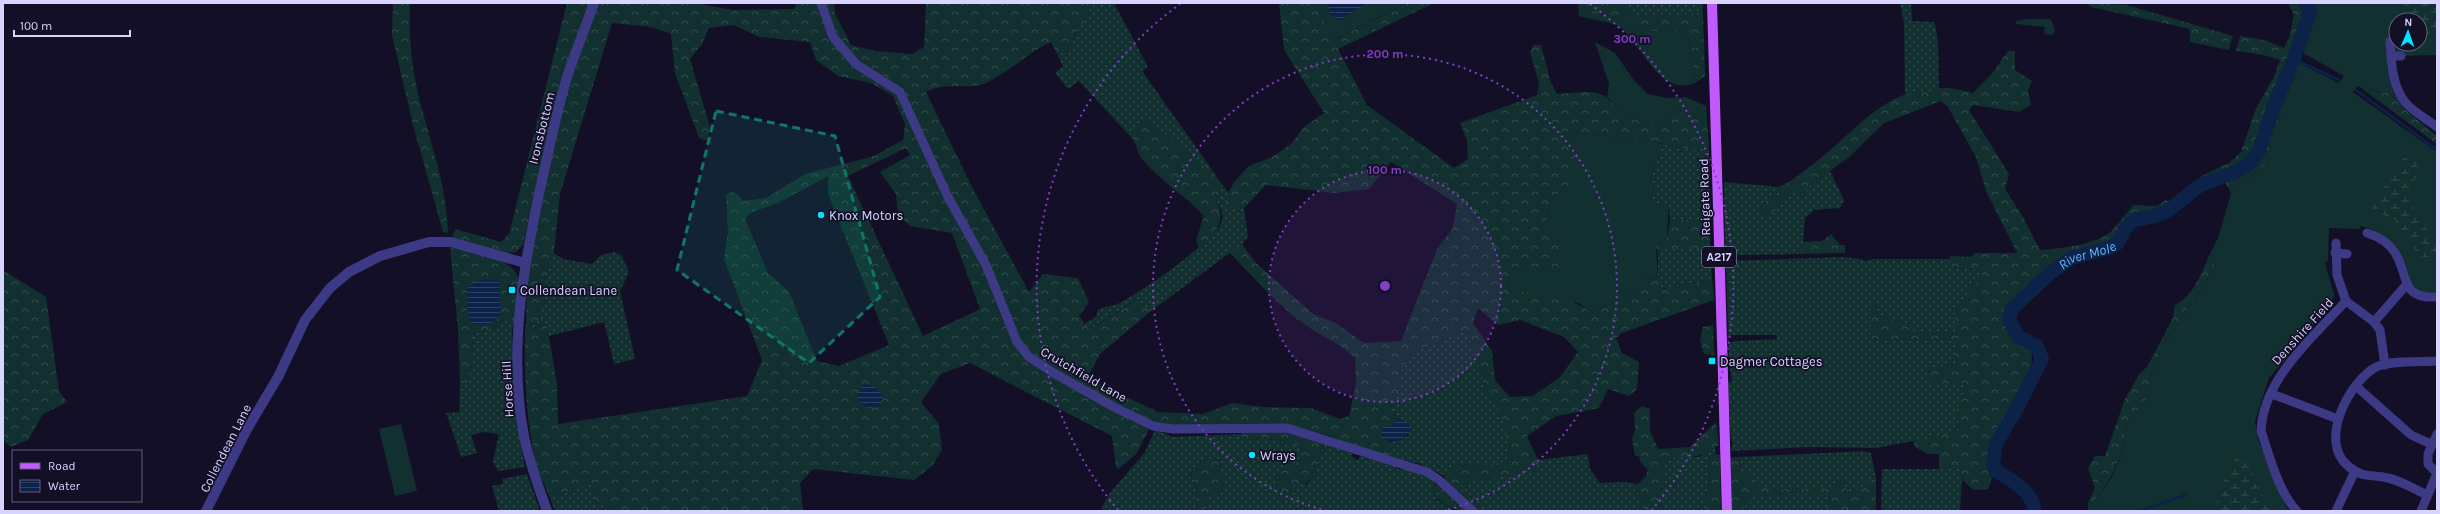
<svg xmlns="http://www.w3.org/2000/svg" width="2440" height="514" font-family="Karla,sans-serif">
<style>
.grass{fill:#12302f;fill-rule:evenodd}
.forest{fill:url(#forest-crowns);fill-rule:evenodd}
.wetland{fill:url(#wetland-marsh)}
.garden{fill:url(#garden-dots)}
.water{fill:url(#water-rules)}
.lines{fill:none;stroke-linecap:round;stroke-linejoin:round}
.stream{stroke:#0c2248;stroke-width:2.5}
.river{stroke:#0c2248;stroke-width:14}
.minor{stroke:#3d3a85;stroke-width:9}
.tertiary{stroke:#3d3a85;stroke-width:10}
.primary{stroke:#c25bff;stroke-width:10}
.marked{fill:#0f766e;fill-opacity:0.2;stroke:#0f766e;stroke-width:3;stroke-dasharray:8 5;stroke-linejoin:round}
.ring{fill:none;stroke:#843dc5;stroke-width:2;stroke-dasharray:2 4}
.poi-dot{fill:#00e5ff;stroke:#130f26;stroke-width:1.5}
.labels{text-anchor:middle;stroke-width:3.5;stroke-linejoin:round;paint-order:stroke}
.shield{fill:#130f26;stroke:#9e99be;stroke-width:1}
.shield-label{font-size:12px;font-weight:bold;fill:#d9d4ff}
.street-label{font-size:13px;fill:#d9d4ff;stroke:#130f26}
.poi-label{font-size:13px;fill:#d9d4ff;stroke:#130f26;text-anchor:start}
.water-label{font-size:14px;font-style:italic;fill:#62b6ff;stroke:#130f26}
.centre{fill:#843dc5;stroke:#130f26;stroke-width:2}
.ring-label{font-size:12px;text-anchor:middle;font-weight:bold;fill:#843dc5;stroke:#130f26;stroke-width:3.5;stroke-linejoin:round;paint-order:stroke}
</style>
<defs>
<pattern id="forest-crowns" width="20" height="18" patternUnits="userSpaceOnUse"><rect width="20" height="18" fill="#12302f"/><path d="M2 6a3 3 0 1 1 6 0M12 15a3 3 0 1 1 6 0" fill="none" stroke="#344d4e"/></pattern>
<pattern id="wetland-marsh" width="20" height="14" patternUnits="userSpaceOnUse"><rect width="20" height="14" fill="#12302f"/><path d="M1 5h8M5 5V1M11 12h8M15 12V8" fill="none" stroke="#344d4e"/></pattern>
<pattern id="garden-dots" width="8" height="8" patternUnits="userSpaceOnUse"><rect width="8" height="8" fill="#12302f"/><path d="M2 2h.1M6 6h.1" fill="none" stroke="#344d4e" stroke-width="1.8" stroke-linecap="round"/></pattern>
<pattern id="water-rules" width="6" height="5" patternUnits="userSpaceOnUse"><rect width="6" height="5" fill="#0c2248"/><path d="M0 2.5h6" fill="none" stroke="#2f4163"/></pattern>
</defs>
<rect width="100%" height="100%" fill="#130f26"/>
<!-- grass -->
<path class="grass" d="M1321,3H1407L1333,40L1318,10Z
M1578,3H1582L1586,12L1617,17L1650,32L1670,29L1687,33L1694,67L1695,83C1659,97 1643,46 1621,28C1610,20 1592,21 1579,16Z
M2310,3H2437V55L2404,56L2396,52L2388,38L2387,69L2394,94L2375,91L2360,83L2353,92L2437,152V293L2419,292C2409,283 2409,271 2404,259C2395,241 2381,231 2361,226L2359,229L2329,228L2328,260L2325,263L2334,294L2333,299L2304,337H2300L2290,348L2291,353L2269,378L2255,421L2258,440L2287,508L2291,511H2088V503L2094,502L2112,477L2122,452L2128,422L2148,397L2151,376L2163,345L2210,276L2216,255L2210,254L2218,238L2231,193L2237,185L2267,164C2269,147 2287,86 2298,74C2301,71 2306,69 2309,68L2339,83L2344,76L2301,52L2315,17ZM2396,20H2420V44H2396Z
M2028,19H2051L2055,30L2052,35L2044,34L2045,27L2016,24V21Z
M1595,42L1615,53L1633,79L1648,94L1666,98L1686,97L1706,106L1707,120L1678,111L1664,123L1628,119L1607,97L1609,84Z
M1571,132L1641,139L1663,144L1648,186L1656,187V195H1651L1669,203L1667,238L1656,246L1658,280L1641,279L1630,295L1592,313L1579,303L1508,291L1510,269L1531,267L1555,272L1545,224L1552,196L1579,154L1567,147Z
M401,424L417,491L395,496L379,429Z"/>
<!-- forest -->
<path class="forest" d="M393,3H410C409,34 411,63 418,93C429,140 447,184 448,233L443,232L413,125L392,35Z
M567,3H694L732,10L794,9L797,3H834L835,13L851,45L876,51L912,54L924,47L926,3H1089L1088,18L1079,28L1068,51L1057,54L1051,42C1027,53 1010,72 986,83C970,91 946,81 926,92L972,187L1029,292L1043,274L1078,278L1089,302L1079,316L1089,330L1136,300L1151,311L1100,354L1089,375L1103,386L1158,412L1203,414L1232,403L1264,407L1311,408L1340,419L1349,416L1356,383L1355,358C1337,341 1322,337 1304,324C1279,306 1251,275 1229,252L1242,244L1255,262L1313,314L1336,323L1364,343L1401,341L1437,249L1453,228L1457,204L1391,162L1369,189L1334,193L1266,185L1244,208L1229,213L1225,200L1234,182L1249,166L1272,157L1291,144L1304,127L1324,113L1284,50L1279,3H1321L1318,10L1334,40L1407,3H1434L1338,49L1367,105L1454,168L1468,159L1467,140L1460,123L1537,95L1539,83L1530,52L1534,45H1541L1551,83L1557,94C1599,91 1599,87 1628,119L1664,123L1678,111L1707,120L1709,146L1692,150L1641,139L1571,132L1567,147L1579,154L1568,189L1552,196L1545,224L1559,235L1561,263L1555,272L1531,267L1510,269L1508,291C1537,293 1569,295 1592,313L1630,295L1641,279L1658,280L1661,289L1712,280L1714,300L1622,333L1616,338L1622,353L1639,362L1637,389L1629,396L1608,389L1599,408L1556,416L1527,436L1538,460L1539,471L1470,481L1460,486L1477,503L1492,511H1477L1443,479L1453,466L1509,462L1483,419L1481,374L1466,330L1412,354L1399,374L1401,390L1391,405L1397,418L1391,427L1388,442L1393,445L1388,455L1358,448L1330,436L1288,425L1176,427L1153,421L1137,453L1119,469L1116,467L1112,436L970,363L941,374L921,402L939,424L942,450L932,466L914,480L813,469L800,483L803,511H613L609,507L597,503L590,483L550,498C546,487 539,475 536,463C526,420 524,375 525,331L547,324L557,384L558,424L747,396L762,360L724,259L728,232L726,195L730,191L737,194L743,201L766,198L805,174L874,156L903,140L905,124L893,96L871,83L838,76L816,60L810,42L759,37L734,25L709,28L702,44L690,59L710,127L708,141L699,138L675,73L671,34L651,27L612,23L560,194L554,253L546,272L544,312L536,323L526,324L527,279L543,155L523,245L516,252L508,253L452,239L455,229L501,242L509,234ZM906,148L910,155L880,172L896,194L898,215L910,226L952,233L980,309L923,336L848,176ZM828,176V194L889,345L839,366L817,361L789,292L768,273L745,219L750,213L780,202ZM1478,308L1498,325L1520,320L1564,337L1578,352L1560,377L1533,396L1510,397L1495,380L1492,351L1473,323Z
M1582,3H1620L1632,15L1685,14L1703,12L1705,76L1695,83L1694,67L1687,33L1670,29L1650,32L1617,17L1586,12Z
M2087,3L2127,5L2233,36L2229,50L2190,42V29L2091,7Z
M2288,3H2299L2304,16L2293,48L2265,114L2258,140L2249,159L2231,171L2200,182L2201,176L2229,163L2241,152L2256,108L2274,77L2280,60L2263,55L2236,51L2240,36L2264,40L2284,48L2289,38L2294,15Z
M2008,51H2015V70L2032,81L2028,90L2031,105L2019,112L1973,105L1969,110L2009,174L2005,189L2023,217L2040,250C2059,249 2093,245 2109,233C2116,228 2126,212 2134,205L2157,206L2166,200L2170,203L2160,212H2142L2128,217L2113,240L2073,254L2046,269L2033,287L2015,300L2005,315C2008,334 2017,341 2032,351L2031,373L1991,441L1987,466L1992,479L1988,489L1973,490L1962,479L1959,470L1939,469V454H1928L1915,447L1913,441L1959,430L1957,409L1966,384H1928L1927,368L1955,365L1889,342L1870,341V302L1876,303L1878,315L1909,324L1954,315L1969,290L1983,276L1975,270L1949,267L1950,256L1970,257L1975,253H2017L1986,191L1976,157L1948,107L1941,101L1884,123L1848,158L1813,183L1801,195L1794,189L1768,219L1762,214L1761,208L1766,200L1781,195L1779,187C1791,182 1801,173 1812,165C1856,132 1884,86 1946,88C1955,88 1965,91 1973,93L1991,75Z
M2297,61L2309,68C2306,69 2301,71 2298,74C2287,86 2269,147 2267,164L2237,185L2231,193L2225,182L2241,173L2265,151L2284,91Z
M2360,82L2375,91L2394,94L2403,108L2437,136V144L2357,85Z
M1146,121L1167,135L1201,166L1208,164L1223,186L1216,201C1228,221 1214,235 1199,249L1196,240L1204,216C1185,195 1160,181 1142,159C1136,152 1139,145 1129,135Z
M1670,220H1710V249H1665L1658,253L1656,246L1667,238Z
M1831,234L1840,245H1845V253L1802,254L1803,242L1822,241Z
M450,247C467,250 514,258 518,278C520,290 515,308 514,321L504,320L493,329L473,334L472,366L467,382H460L458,330Z
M2210,254L2217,255L2210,276L2163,345L2151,376L2148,397L2128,422L2122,452L2111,477L2094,502L2088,503L2095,488L2088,468L2095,456H2105L2125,399L2140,373L2147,367L2173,318L2175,305C2194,296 2202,271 2210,254Z
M3,270L46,297L59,391L67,402L43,414L28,440L11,447L3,440Z
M1713,325L1714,355L1704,354L1700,340L1703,327Z
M1642,406L1650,409V431L1658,449L1690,447L1716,422L1719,445C1703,457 1683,459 1663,464L1661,500L1663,511H1644L1639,500L1637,485L1646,476L1648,470L1640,461L1639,456H1635L1632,439L1635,430L1634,413Z
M1282,430L1325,442L1314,475L1289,500H1280L1276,490L1279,471L1305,458L1300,446L1265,438L1243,439L1241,434L1244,431Z
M1716,454L1720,455L1721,511H1704C1702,501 1709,493 1709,483C1710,472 1707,466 1711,456Z
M1735,457H1740L1741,472L1756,476L1770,490L1798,488L1842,481L1860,489L1868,480L1876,479V511H1827V495L1755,497C1749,503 1741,514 1732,509L1730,459Z
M1209,459L1221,460L1220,475L1225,481L1222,490L1206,498L1207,511H1198L1196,500L1198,491L1190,479C1193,467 1198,462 1209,459Z
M1436,485H1440L1469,511C1452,511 1440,504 1431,490Z"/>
<!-- wetland -->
<path class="wetland" d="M2405,3H2437V29L2431,33L2420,36V20H2403Z
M2403,158L2415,160L2419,170C2417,177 2410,189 2410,196C2412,216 2438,237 2437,256L2421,258L2394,219L2372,211V207Z
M2236,457L2247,460L2261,493L2273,511H2214L2224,480Z"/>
<!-- garden -->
<path class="garden" d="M1089,3H1114L1148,67L1142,71L1208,164L1201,166L1167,135L1146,121L1129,135L1079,81L1068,89L1055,73L1063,66L1057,54L1068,51L1079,28L1088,18Z
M1620,3H1702L1703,12L1685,14L1632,15Z
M1900,3H1911L1912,21L1934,22C1940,37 1938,70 1939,89L1905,95L1904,23Z
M1663,144L1692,150L1709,146L1710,220H1670L1669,203H1651L1650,195H1655L1656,187L1648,186Z
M1830,171L1844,200L1840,208L1814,210L1805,218L1802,254L1739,255L1725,250L1724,182L1779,187L1781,195L1766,200L1761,208L1762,214L1768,219L1794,188L1801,195L1813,183Z
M1223,186L1229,193L1225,200L1229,213L1244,208L1248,237L1242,244L1151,311L1135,300L1089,330L1084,324L1096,317L1098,310C1104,306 1109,307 1115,305C1134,298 1218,239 1222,221C1224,213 1220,207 1216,201Z
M1665,249H1710L1712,280L1661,289L1658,280V253Z
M615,252L622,256L629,272L620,291L635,359L614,364L604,322L549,336L546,324L525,331L526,324L536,323L544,312L546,272L554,253L563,259L592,264L601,255Z
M1844,257L1861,259L1866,261L1873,259H1950L1949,267L1975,270L1983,276L1969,290L1954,315L1956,331H1914L1909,324L1878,315L1876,303L1870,302V341L1956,340L1955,365L1927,368L1929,384L1967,383L1957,409L1959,430L1939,436L1876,448L1809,447L1731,451L1733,442L1731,440L1728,383L1732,381L1730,369L1733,365L1729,356V343L1737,341L1777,339V335H1728L1726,261Z
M504,320L514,321L512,331L516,419L525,467L498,471L493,461L499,434L484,432L471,435L477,453L461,457L446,413L459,412L460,382H467L472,366L473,334L493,329Z
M1466,330L1481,374L1486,396C1505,409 1508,440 1510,462L1453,466L1445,476L1420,464L1388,455L1393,445L1388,442L1400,440L1409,435V424L1397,418L1391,405L1401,390L1399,374L1412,354Z
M1157,430L1173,437L1241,434L1243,439L1265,438L1300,446L1305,458L1279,471L1276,490L1281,500H1289L1293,486L1300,481L1306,485L1314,475L1325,442L1352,454L1353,458L1358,460L1360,456L1393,464L1399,470L1403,468L1430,478L1436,485L1431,490L1439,493L1437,500L1455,511H1207L1206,498L1222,490L1225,481L1220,475L1221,460L1209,459L1199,462V467L1192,471L1190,479L1198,491L1196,500L1198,511H1109L1101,509L1110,493L1145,452L1154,432Z
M1715,448L1716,454L1711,456C1707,466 1710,472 1709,483C1709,493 1702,501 1704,511H1663L1661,500L1663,464L1672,458L1698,457Z
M1864,451L1871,453L1876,479L1868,480L1860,489L1848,492L1842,481L1827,489L1770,490L1758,486L1755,476L1741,472L1740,457Z
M1588,454L1590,469L1600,483C1610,483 1629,480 1637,485L1639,500L1644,511H1492L1477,503L1460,486L1470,481L1538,471V460Z
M1882,469H1959L1962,479L1960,511H1881Z
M527,474L540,511H499L492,486L503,484L502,479Z
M590,483L597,503L609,507L613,511H555L550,498Z
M1803,493L1827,495V511H1737L1741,510L1755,497Z"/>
<!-- water -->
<path class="water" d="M1328,3H1368L1339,20L1330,15Z
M488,279L499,281C501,306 507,329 472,324L467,310V289L474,282Z
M865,384L877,388L883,397L880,406L868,408L861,404L857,395Z
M1397,418L1409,424L1411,429C1406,441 1392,443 1381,438L1383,426L1391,427Z"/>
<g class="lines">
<!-- stream -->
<path class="stream" d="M2294,59L2339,80
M2356,90L2437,150
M2140,511L2185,495"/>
<!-- river -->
<path class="river" id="s1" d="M2035,511C2032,491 2012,480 1996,471L1993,464L1996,444L2017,408L2042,359L2037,346L2019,337L2009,320L2011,310L2049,274L2071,258L2109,248L2118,243L2127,226L2134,220L2155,216L2169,210L2199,186L2238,171L2251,162L2259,151L2274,106L2294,59L2310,12L2307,3"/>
<!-- minor -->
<path class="minor" d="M821,3L833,37L856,64L900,92L948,197L986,265L1017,342L1029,357L1052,372L1114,407L1153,426L1173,429L1287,428L1427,472L1439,480L1473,511
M2390,41C2391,61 2392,86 2405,102C2413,112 2427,119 2437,127
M2391,56H2401
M2367,233C2380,237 2392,245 2398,258C2408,279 2403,298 2434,297
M2336,243L2337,275L2346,301L2374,322L2380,330L2385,365
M2335,253L2347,254
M2374,322L2407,284
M2357,387L2411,435L2431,444
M2272,394L2338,419
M2437,434L2428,454V464L2437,473
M2427,495C2415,489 2401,481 2388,478C2372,474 2363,479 2348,466C2318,441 2349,382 2376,367C2390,360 2421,362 2437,361
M2297,511C2278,491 2270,457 2261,431C2263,379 2313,337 2346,301
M2336,511L2355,471
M2421,511L2437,473"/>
<!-- tertiary -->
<path class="tertiary" d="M206,511L246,431L278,377L305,320L330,288L349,272L380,256L429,242H451L525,263
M547,511C538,486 529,461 524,436C507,348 525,257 544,171C552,138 558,104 569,71C577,48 586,26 594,3"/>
<!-- primary -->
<path class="primary" d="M1712,3L1727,511"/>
</g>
<!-- marked area -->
<path class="marked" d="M716,111L835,136L880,297L809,363L677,270Z"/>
<!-- distance rings -->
<circle cx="1385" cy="286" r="116" fill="#843dc5" fill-opacity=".12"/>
<g class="ring">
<circle cx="1385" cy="286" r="116"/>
<path d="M1327 511A232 232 0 1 1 1443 511"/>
<path d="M1118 510A349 349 0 0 1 1180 4M1590 4A349 349 0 0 1 1652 510"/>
</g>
<!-- markers -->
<g class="poi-dot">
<circle cx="821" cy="215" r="4"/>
<rect x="508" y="286" width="8" height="8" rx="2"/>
<rect x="1708" y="357" width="8" height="8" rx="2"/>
<circle cx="1252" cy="455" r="4"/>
</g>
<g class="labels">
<!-- shield labels -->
<rect class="shield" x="1702" y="247" width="34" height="20" rx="3"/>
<g class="shield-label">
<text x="1719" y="261">A217</text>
</g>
<!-- street labels -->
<g class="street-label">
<text transform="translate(541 128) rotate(-76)" y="5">Ironsbottom</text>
<text transform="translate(1704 197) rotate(-92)" y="5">Reigate Road</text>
<text transform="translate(2302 331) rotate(-48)" y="5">Denshire Field</text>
<text transform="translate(1084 374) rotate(30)" y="5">Crutchfield Lane</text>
<text transform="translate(507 389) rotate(-93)" y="5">Horse Hill</text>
<text transform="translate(225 448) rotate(-63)" y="5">Collendean Lane</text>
</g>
<!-- poi labels -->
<g class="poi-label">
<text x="829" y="220">Knox Motors</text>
<text x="520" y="295">Collendean Lane</text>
<text x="1720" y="366">Dagmer Cottages</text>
<text x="1260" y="460">Wrays</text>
</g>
<!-- water labels -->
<g class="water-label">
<text dy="5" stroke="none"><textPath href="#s1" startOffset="342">River Mole</textPath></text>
</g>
</g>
<circle cx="1385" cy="286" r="6" class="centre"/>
<g class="ring-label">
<text x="1632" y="43">300 m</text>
<text x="1385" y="58">200 m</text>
<text x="1385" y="174">100 m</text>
</g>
<!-- border -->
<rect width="2440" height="514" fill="none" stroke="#d9d4ff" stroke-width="8"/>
<!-- legend -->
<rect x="12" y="450" width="130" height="52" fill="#130f26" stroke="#625e7d"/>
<rect x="20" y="463" width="20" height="6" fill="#c25bff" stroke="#625e7d"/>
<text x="48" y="470" font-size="12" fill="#d9d4ff">Road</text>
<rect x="20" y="480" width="20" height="12" fill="url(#water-rules)" stroke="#625e7d"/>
<text x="48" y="490" font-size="12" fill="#d9d4ff">Water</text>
<!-- north arrow -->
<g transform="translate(2408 32) rotate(2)"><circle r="19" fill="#130f26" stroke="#625e7d"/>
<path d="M0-3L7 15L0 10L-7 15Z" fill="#00e5ff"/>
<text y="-6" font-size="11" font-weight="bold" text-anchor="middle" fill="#d9d4ff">N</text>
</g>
<!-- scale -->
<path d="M14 30v6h116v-6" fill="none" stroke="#d9d4ff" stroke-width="2"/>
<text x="20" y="30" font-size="12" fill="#d9d4ff" stroke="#130f26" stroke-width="3" paint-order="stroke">100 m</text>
</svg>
